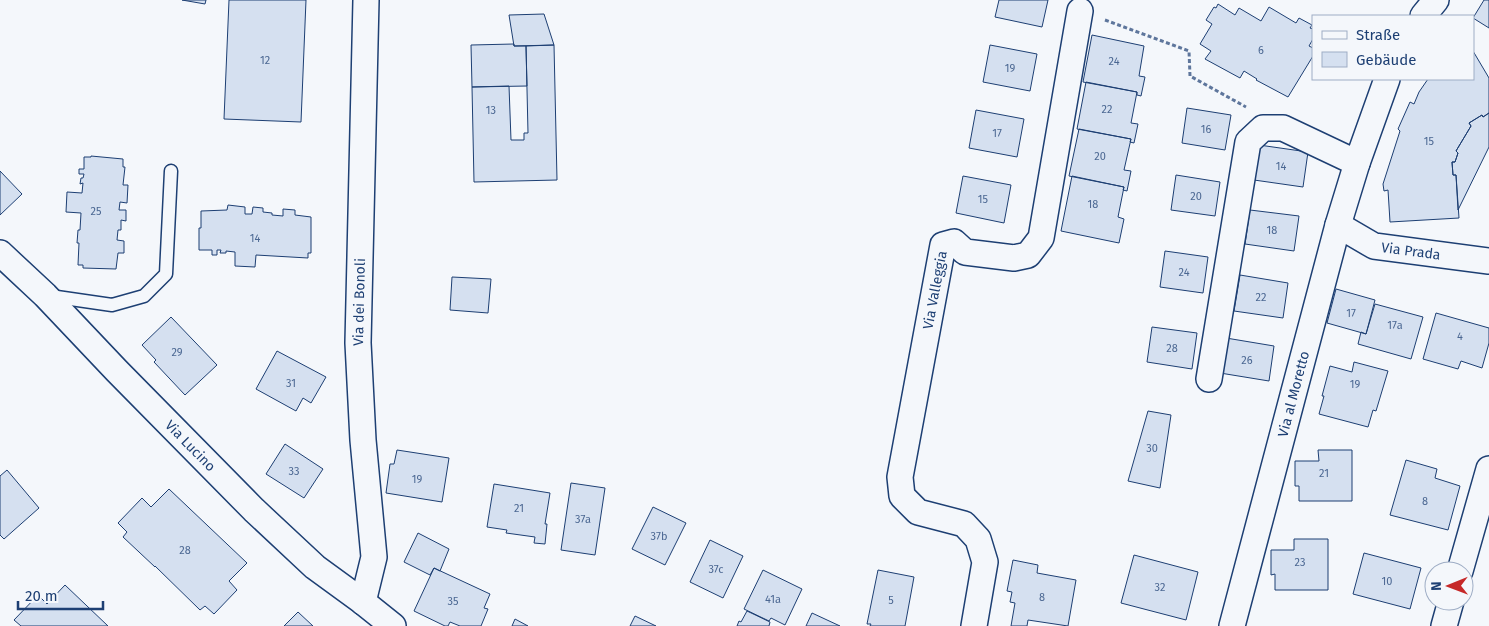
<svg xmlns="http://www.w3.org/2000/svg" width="1489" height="626" font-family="'Fira Sans',sans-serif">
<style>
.building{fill:#d5e0f0;stroke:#1d3f73}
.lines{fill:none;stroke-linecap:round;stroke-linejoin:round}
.service-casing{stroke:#1d3f73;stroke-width:15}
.minor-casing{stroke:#1d3f73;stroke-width:28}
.path{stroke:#5e769c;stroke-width:3;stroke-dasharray:4 2.5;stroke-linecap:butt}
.service{stroke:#f4f7fb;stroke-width:12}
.minor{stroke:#f4f7fb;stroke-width:25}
.labels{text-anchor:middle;stroke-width:4;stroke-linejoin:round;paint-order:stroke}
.number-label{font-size:11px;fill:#4b6792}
.street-label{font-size:14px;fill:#1d3f73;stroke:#f4f7fb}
</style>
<rect width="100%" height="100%" fill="#f4f7fb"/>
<!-- building -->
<path class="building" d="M182,0H206L205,4Z
M229,0H306L301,122L224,119Z
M999,0H1048L1042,27L995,17Z
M1484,0H1489V28L1473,18Z
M1218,4L1235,15L1239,8L1261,21L1269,7L1296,23L1299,18L1312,25L1310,28L1313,29V39L1309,46L1313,48V56L1288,97L1256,80L1257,79L1244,71L1240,78L1205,59L1211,51L1200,44L1212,24L1206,20L1214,7L1216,8Z
M544,14L554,45L514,46L509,15Z
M1092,35L1144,46L1139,76L1145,77L1141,96L1137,95V92L1083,82Z
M514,44V46H526L527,86L472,87L471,45Z
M554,45L557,180L474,182L472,87L509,86L511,140H524V133H528L526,46Z
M990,45L1037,54L1030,91L983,82Z
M1473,51L1489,78V113L1483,117L1482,115L1469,123L1471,126L1456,151L1458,153L1455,162H1452L1453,175H1456L1459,218L1390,222L1388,190L1384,191L1383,184L1400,131L1398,129L1410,102L1414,104L1419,92L1428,79H1473Z
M1086,82L1137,92L1131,123L1138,124L1134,143L1130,142L1131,139L1077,129Z
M1187,108L1231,115L1225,150L1182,143Z
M976,110L1024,119L1017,157L969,148Z
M1489,113V147L1458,210L1456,175H1453L1452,162H1455L1458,153L1456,151L1471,126L1469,123L1482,115L1483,117Z
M1079,129L1131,139L1124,170L1131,171L1127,191L1123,190L1124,187L1069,176Z
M1259,145L1308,152L1303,187L1254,180Z
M91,156L123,159V167H125L123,185H128L127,203L120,202L119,210H126V221L121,220V230H118L117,240L124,241V253H118L116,269L83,268V265H78L79,243H77L78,230H80L81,213L66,212L67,192L82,193L83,183L80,184L81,178H83L84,174H79V169H84V157H91Z
M0,171L22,194L0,215Z
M1176,175L1220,182L1215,216L1171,210Z
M963,176L1011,185L1004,223L956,213Z
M1072,176L1124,187L1118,217L1124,219L1119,243L1061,231Z
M228,205L245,207V214H252L253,207L263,208V212L272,213V215L283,216V209L295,210V215L311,217V253H308V258L256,255L255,267L235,266V252L226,251V253H220L221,250H217V255H212V250H199V228H201V211L227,210Z
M1250,210L1299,216L1294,251L1245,244Z
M1165,251L1208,257L1203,293L1160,287Z
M1240,275L1288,283L1283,318L1234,311Z
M452,277L491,279L488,313L450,310Z
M1336,289L1375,300L1366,334L1327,323Z
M1375,304L1423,317L1411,359L1358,344L1361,332L1366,334Z
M1436,313L1489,328V343L1482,368L1461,361L1458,369L1423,359Z
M171,317L217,365L185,395L154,362L156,360L142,345Z
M1152,327L1197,333L1192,369L1147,362Z
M1226,338L1274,346L1269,381L1220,373Z
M277,351L326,377L311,403L303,398L296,411L256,389Z
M1354,362L1388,371L1376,411L1373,410L1368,427L1319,414L1324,396H1322L1330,366L1352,372Z
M1148,411L1171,415L1160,488L1128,481Z
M285,444L323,469L304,498L266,474Z
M397,450L449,458L442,502L386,493L390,464H394Z
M1318,450H1352V501H1299V486H1295V461H1319Z
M1406,460L1437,469L1435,478L1460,486L1448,530L1390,515Z
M7,470L39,508L4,539L0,535V476Z
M571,483L605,488L595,555L561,550Z
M494,484L550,493L545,524H547L545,544L534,543L535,537L506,533L507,530L487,527Z
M169,489L247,563L229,581L237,590L214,614L205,606L200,610L155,566V567L123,537L127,532L118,523L142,498L151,507Z
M653,507L686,523L665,565L632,549Z
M418,533L449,549L440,571L434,568L430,575L404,562Z
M1294,539H1328V590H1275V574L1271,575V550H1294Z
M710,540L743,556L723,598L690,582Z
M1364,553L1421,568L1410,609L1353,594Z
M1134,555L1198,572L1186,620L1121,603Z
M1013,560L1038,565L1037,573L1076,580L1068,626L1028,620L1027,626H1011L1015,603L1010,602L1012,592L1007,591Z
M434,568L490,594L484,608L488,609L481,626H460L450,622L448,626H445L414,611Z
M763,570L802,589L785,625L771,618L769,621L744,609Z
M878,570L914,577L905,626H870L871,624H867Z
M65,585L108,626H21L14,620L38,595L47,604Z
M747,611L770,622L769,626H737L739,621L741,622Z
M298,612L313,626H284Z
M812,613L840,626H806Z
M635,616L656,626H630Z
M515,619L528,626H512Z"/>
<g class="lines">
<!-- service casing -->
<g class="service-casing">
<path id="service" d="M50,296L112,305L144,296L166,274L171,171"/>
</g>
<!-- minor casing -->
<g class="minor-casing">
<g id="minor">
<path d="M1423,16L1436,0"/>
<path id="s1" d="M1338,225L1374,246L1489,261"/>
<path id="s2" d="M0,253L45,295L117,371L254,510L315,567L363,602L393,626"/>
<path d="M1209,379L1248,142L1263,128H1283L1357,163L1387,79"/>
<path d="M1460,571L1489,469"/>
<path id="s3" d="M363,602L374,557L363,440L358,343L366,0"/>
<path id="s4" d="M974,626L985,562L978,539L964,524L918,512L902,496L900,477L943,245L954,242L965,252L1014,258L1028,255L1041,238L1080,11"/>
<path id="s5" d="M1232,626L1338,225L1357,163"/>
<path d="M1444,626L1451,601"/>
</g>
</g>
<!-- path -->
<path class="path" d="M1105,20L1189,51L1190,76L1246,107"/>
<!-- service -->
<use href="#service" class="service"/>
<!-- minor -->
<use href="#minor" class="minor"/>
</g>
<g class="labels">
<!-- number labels -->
<g class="number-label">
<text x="1261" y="54">6</text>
<text x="265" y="64">12</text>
<text x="1114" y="65">24</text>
<text x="1010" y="72">19</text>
<text x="1107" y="113">22</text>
<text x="491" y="114">13</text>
<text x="1206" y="133">16</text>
<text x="997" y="137">17</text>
<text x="1429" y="145">15</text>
<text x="1100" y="160">20</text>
<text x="1281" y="170">14</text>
<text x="1196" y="200">20</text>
<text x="983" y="203">15</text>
<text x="1093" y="208">18</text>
<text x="96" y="215">25</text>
<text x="1272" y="234">18</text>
<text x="255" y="242">14</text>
<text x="1184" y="276">24</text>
<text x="1261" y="301">22</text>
<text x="1351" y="317">17</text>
<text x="1395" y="329">17a</text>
<text x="1460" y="340">4</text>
<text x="1172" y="352">28</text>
<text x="177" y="356">29</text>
<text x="1247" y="364">26</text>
<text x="291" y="387">31</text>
<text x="1355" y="388">19</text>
<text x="1152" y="452">30</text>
<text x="294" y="475">33</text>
<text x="1324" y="477">21</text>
<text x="417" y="483">19</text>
<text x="1425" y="505">8</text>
<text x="519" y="512">21</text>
<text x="583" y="523">37a</text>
<text x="659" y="540">37b</text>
<text x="185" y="554">28</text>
<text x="1300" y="566">23</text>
<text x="716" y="573">37c</text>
<text x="1387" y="585">10</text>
<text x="1160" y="591">32</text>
<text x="1042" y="601">8</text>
<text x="773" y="603">41a</text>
<text x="891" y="604">5</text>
<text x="453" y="605">35</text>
</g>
<!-- street labels -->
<g class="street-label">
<text dy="5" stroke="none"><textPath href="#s1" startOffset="79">Via Prada</textPath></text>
<text dy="5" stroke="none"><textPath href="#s4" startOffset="389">Via Valleggia</textPath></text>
<text dy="5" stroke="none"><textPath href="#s3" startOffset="302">Via dei Bonoli</textPath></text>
<text dy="5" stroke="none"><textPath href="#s5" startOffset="240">Via al Moretto</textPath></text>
<text dy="5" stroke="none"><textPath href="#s2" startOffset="271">Via Lucino</textPath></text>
</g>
</g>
<!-- legend -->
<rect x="1312" y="15" width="162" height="65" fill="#f4f7fb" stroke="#9eadc5"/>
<rect x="1322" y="31" width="25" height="8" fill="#f4f7fb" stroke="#9eadc5"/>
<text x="1356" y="40" font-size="15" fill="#1d3f73">Straße</text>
<rect x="1322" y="52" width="25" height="15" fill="#d5e0f0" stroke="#9eadc5"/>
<text x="1356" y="65" font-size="15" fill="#1d3f73">Gebäude</text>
<!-- north arrow -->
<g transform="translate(1449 586) rotate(269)"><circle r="24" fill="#f4f7fb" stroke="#9eadc5"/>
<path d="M0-4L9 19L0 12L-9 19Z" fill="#c62828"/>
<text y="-8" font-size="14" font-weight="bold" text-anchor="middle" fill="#1d3f73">N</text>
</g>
<!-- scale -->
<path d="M18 601v8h85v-8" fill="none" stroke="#1d3f73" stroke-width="2.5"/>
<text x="25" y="601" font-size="15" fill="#1d3f73" stroke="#f4f7fb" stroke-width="4" paint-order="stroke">20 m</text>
</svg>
